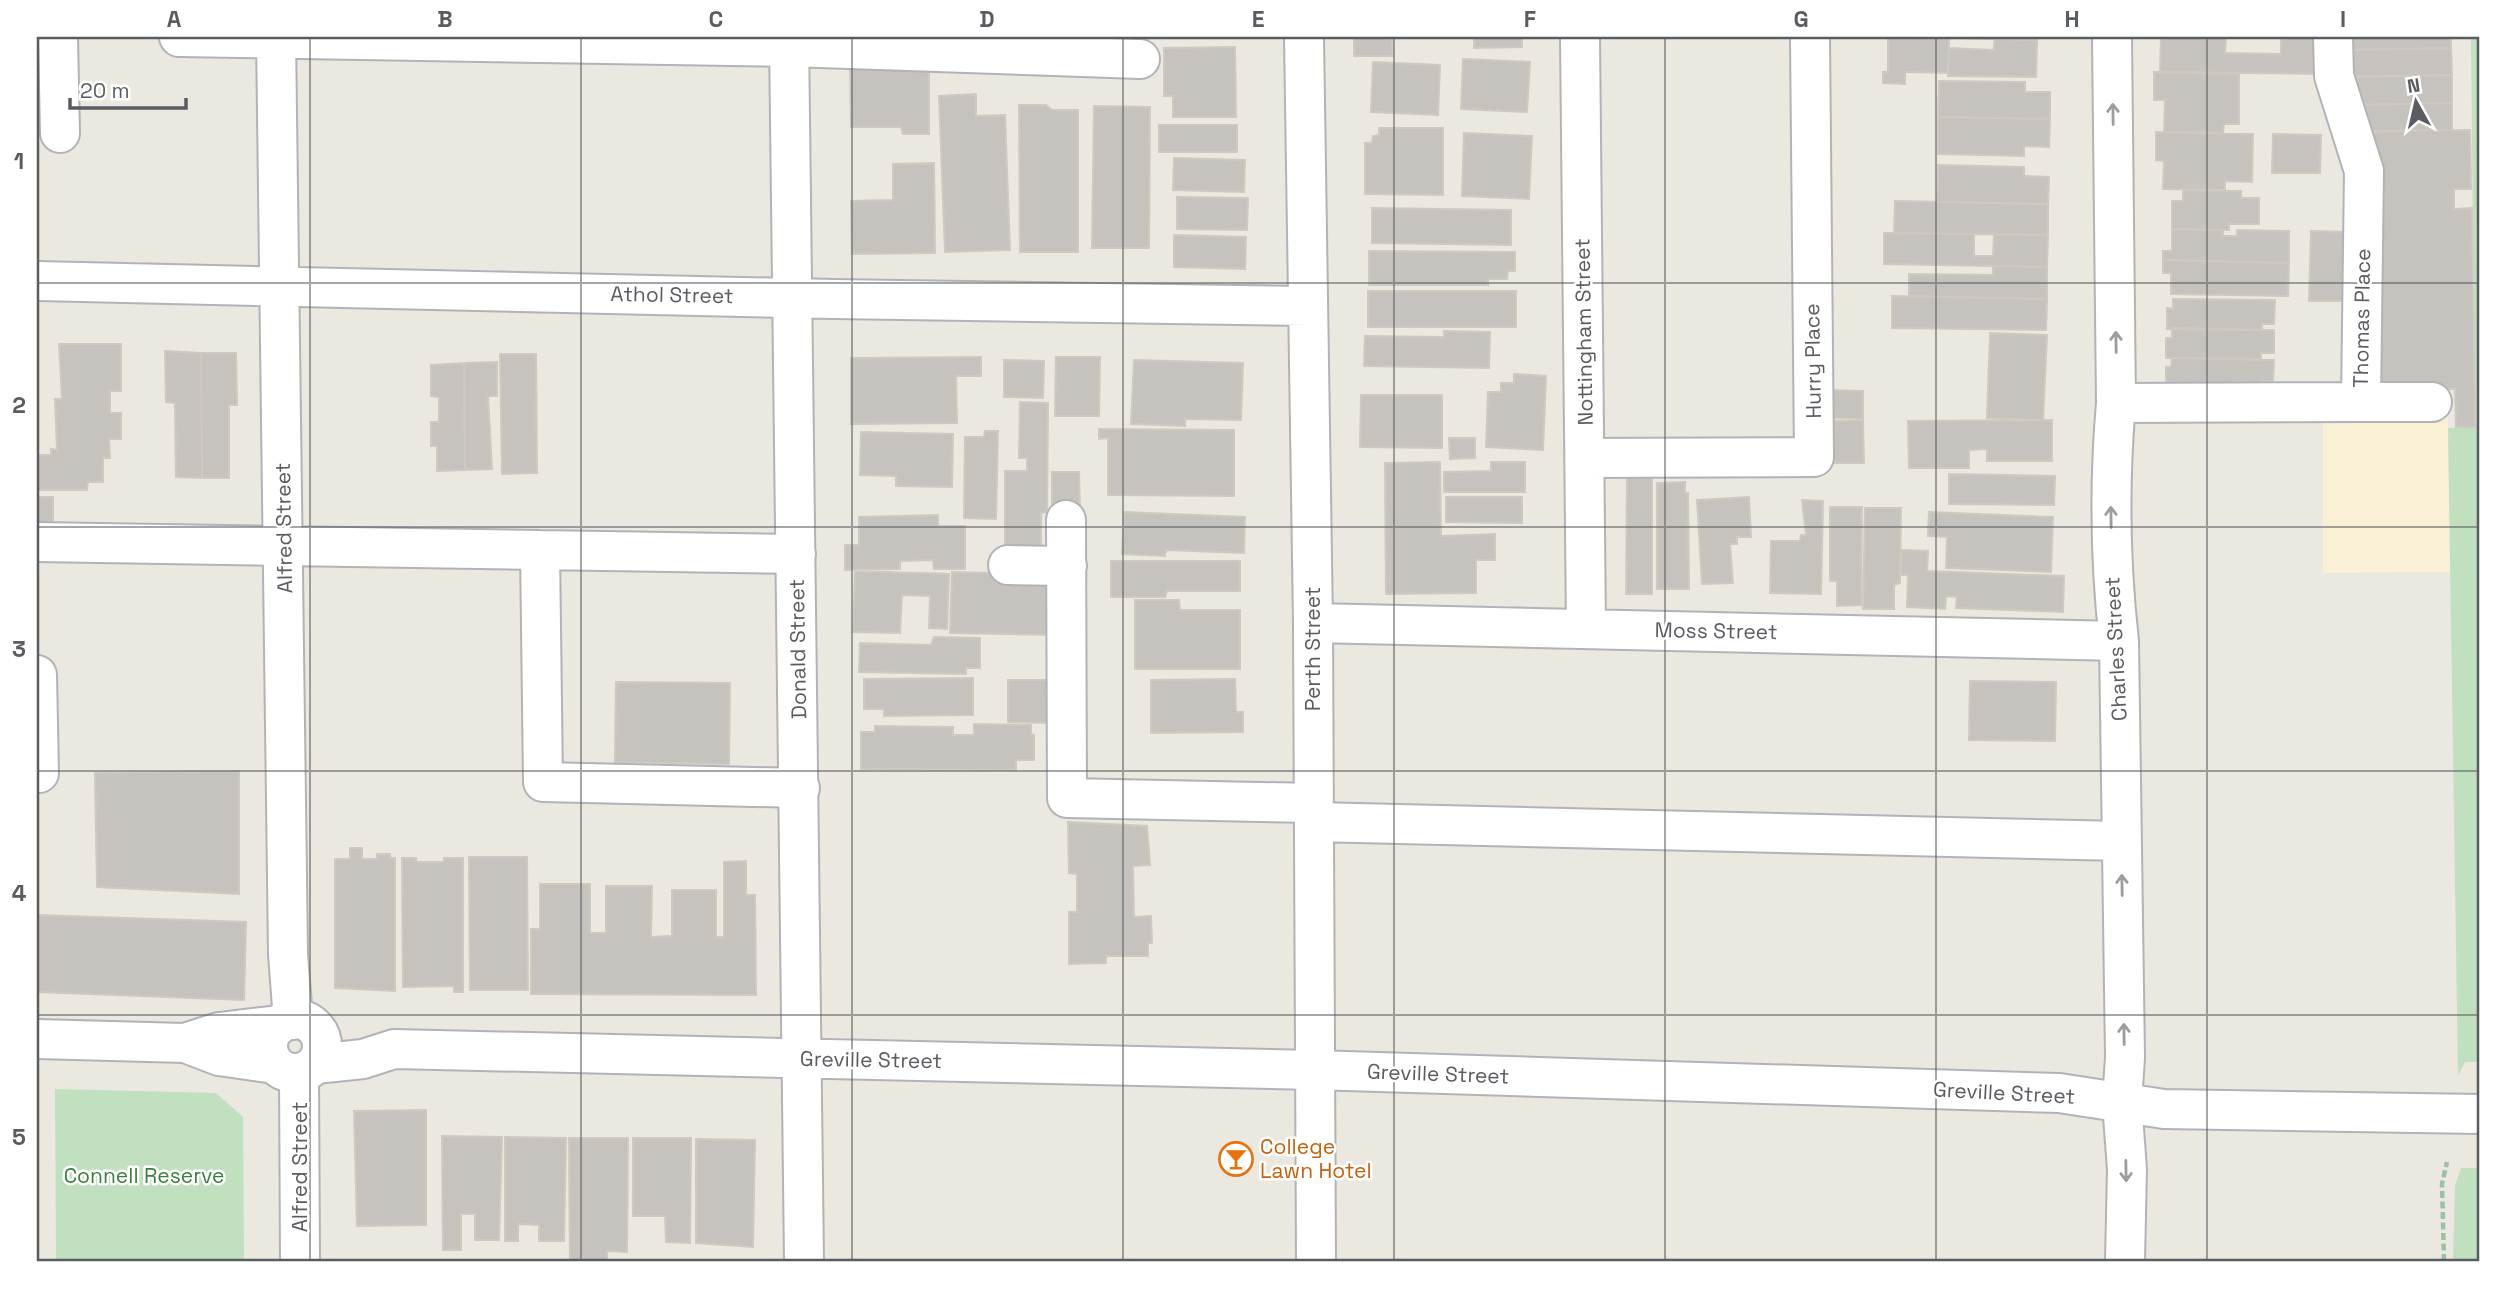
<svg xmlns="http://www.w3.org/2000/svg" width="2517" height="1298" font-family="'Space Grotesk',sans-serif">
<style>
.commercial{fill:#faf0d6}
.green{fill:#c0e0bf}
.building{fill:#c6c3be;stroke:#cfc9c0;stroke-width:2}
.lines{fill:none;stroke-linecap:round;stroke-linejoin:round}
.minor-casing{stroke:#b1b3b7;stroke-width:42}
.path{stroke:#99c1a2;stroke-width:4.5;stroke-dasharray:7 3.5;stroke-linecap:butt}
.minor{stroke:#fff;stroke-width:38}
.oneway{stroke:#9b9da0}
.grid{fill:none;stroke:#595c60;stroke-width:2;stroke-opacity:0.55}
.labels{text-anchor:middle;stroke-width:5;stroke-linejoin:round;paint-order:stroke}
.street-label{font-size:21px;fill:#595c60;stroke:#fff}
.food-label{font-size:21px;fill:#c56008;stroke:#fff;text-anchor:start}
.park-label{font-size:21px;fill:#3b7d3c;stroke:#fff}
.neatline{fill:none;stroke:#595c60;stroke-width:2.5}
.grid-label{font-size:23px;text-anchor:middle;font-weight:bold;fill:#595c60}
</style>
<rect width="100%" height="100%" fill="#ebe8e0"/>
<!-- commercial -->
<path class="commercial" d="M2448,413L2450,572L2323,573V414Z"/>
<!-- green -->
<path class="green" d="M2471,37H2480V1062H2465L2458,1076L2448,428L2475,427Z
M55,1089L216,1093L243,1117L244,1261L56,1259Z
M2461,1168H2479V1261H2453L2455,1186Z"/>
<!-- building -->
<path class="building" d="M1354,37H1425H1392L1393,56H1354Z
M1474,37H1522V47L1474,48Z
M1904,37H2037V40Z
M2161,37H2226L2225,53L2281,54V37H2321L2320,74L2160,72Z
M2341,37H2451V48L2341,50Z
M1888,38L1949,39L1948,73L1905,72V84L1883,83V72H1888Z
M1994,40H2037L2036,77L1948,76L1949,48L1994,50Z
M1235,47L1236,117H1173V96H1164V48Z
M2451,48L2452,75L2341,77V50Z
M1463,59L1530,62L1527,112L1461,109Z
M850,61H929V134H903L901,127H851Z
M1373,62L1440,65L1438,115L1371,112Z
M2154,72L2239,74V124H2224L2223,133L2164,132L2165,100H2154Z
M2452,75V103L2350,105L2341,77Z
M1939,81L2025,82V92H2050V119L1938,117Z
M976,94V116L1005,115L1010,250L945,252L939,96Z
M2452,103V130L2359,132L2350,105Z
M1019,105H1046L1052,110H1078V252H1020Z
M1094,106L1150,107L1149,248H1092Z
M1938,117L2050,119L2049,147L2024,146V156L1938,154Z
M1159,125H1237V152H1159Z
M1379,128H1443V195L1365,194V143H1372L1373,136L1379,135Z
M2470,130L2471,189H2454V209L2472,208L2475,427H2456L2455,389H2435L2434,383L2377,384L2373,131Z
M2156,132L2253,134L2252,182L2225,181V190L2163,189L2164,161L2156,160Z
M1464,133L1532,136L1529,199L1462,196Z
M2273,134L2321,135L2320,173H2272Z
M1174,158L1245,160L1244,192L1173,190Z
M934,163L935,253L852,254L851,201L893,200V164Z
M1938,165L2024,167V176L2049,177L2048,204L1937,202Z
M2183,190L2241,191V198H2259V224H2229V230L2172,229V201H2183Z
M1177,197L1248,198L1247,230L1177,229Z
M1895,201L2048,204V235L1894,233Z
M1372,208L1511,210V245L1372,243Z
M2172,229L2223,230V236H2237V230L2289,231V263L2163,260V251H2172Z
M2311,231L2351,232L2350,301H2309Z
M1884,233L1974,234V256H1993L1994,234L2048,235L2047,267L1884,264Z
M1174,235L1246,237L1245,269L1174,267Z
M1369,251L1515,252V271H1508L1507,279H1488V285H1369Z
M2163,260L2289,263L2288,296L2171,294V273H2163Z
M1993,266L2047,267V299L1909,296V274L1993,275Z
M1368,291H1516V327H1368Z
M1892,296L2047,299L2046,330L1892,328Z
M2173,299L2275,300L2274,324H2262V330L2167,329V308L2173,309Z
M2172,328L2274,330V353H2261V359L2166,358V338H2172Z
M1444,331L1490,332L1489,368L1364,366L1365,336L1444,337Z
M1990,333L2047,335L2043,420L1987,418Z
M59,344H121V391H110V413H121V439H109L110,458H103V482H88L87,490H37V455H51V449L57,450L55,399H62Z
M165,351L201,353L202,478L176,477L175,403L166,402Z
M201,353H236L237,405H229V478H202Z
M500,354H536L537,473L502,474Z
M981,357V376H956L957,423L851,424V358Z
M1056,357H1100L1099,416H1055Z
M2172,358L2274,360L2273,381H2261V389L2166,387V367H2171Z
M1004,360L1044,361L1043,398L1004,397Z
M1134,360L1243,363L1241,420L1185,419V426L1131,424Z
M497,362V396H488L492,469L465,470L464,363Z
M464,363L465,470L437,471V446H431V422H439V397L431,396V365Z
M1514,374L1546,376L1543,450L1486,447L1488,392H1501V383H1514Z
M1830,390L1863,391V419L1829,418Z
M1361,395H1442V448L1360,447Z
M1020,402L1048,403L1047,512L1041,513V548H1005V471H1027V458H1019Z
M1863,420L1864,463H1834L1833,421Z
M2052,420V461H1987V449L1969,450V468H1909L1908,421Z
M1099,429L1234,430V496L1108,495V438L1099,439Z
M985,431H998L996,519L964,518L965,437H984Z
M861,432L953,434L952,487L896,486V476L860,475Z
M1449,438H1475V458L1450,459Z
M1440,462L1441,536L1495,534V560H1476V593L1386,594L1385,463Z
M1491,462H1525V492H1444V472L1491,471Z
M1052,472H1079L1080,511H1052Z
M1949,474L2055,476L2054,505L1949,504Z
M1627,478H1652V594H1626Z
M1685,482V493H1688L1689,589H1657V483Z
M37,497H53V522H37Z
M1446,497H1522V523L1446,522Z
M1749,497L1751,537H1737V544H1730L1733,583L1702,584L1697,500Z
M1802,500L1823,501L1821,594L1770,593L1771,541H1800L1801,535H1806Z
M1830,507H1862L1861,605L1837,606V581H1830Z
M1865,508H1901L1900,583L1894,585V609H1863Z
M1124,512L1245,517L1244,553L1166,550L1165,556L1122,554Z
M1929,512L2053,517L2051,572L1946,568L1947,537L1928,536Z
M938,515V526H965V569H934L933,560L900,561V569L845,570V545H859V517Z
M1902,550L1928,551L1927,571L2064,576L2063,612L1956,608L1957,597L1946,596L1945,609L1907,607L1908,575H1901Z
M1111,561H1240V591H1167L1165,597H1111Z
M855,571L949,574L947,629L929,628L930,596L902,595L900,633L853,632Z
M952,572L1043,574L1058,590L1057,635L950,633Z
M1135,600H1179L1180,610H1240V669H1135Z
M934,637L980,638V668H966V674L859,672L860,643L931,645Z
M973,678V715L884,716V709H864V679Z
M1235,679L1236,712H1243V732L1151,733V680Z
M1008,680H1052V723L1008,722Z
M1970,681L2056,682L2055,741L1969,740Z
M616,682L730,683L729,764L615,762Z
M974,724L1031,725V734L1034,735V760H1016V770L861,769V732H875V726L953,727V735H974Z
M239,771V894L97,887L95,773Z
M1068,822L1147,826L1150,865L1133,866L1134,917L1151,916L1152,943H1148V956H1106V963L1069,964V912H1077V874L1069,873Z
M350,848H362V859H377V854H390V858H395V991L335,988V859H350Z
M469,857H527L528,990H470Z
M402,858H416V862H444V858H463V992H454V986L403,987Z
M746,861V895H755L756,995L531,994V929H540V884H590V933H606V886H652L651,937L672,936V890H716V937H724V862Z
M37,915L246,922L244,1000L37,992Z
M426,1110V1225L357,1226L354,1111Z
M442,1136L502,1137L499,1240H475V1214H461V1250H443Z
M505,1137L566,1138L564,1241H539V1225L518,1224V1241H505Z
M569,1138H628L627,1252L607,1251V1261H570Z
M633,1138H691L690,1243L666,1242L665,1216H633Z
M696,1139L755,1140L753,1247L696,1243Z"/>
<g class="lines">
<!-- minor casing -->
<g class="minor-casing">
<path id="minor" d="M58,37L60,133
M179,37L789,47L1140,59
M276,37L288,954L293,1020
M789,37L804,1261
M1304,37L1313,623L1316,1261
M1580,37L1586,628
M2112,37L2116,403C2109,483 2110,562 2119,641L2125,1057L2122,1103L2127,1169L2125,1261
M37,281L834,299L1308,306
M2361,402H2432
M2116,403L2361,402L2364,171L2334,76L2333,37
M1585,458L1814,457L1810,37
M1066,520L1067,798L1313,803
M37,542L796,554
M540,550L543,782L800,788
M1008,565L1067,566
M1313,623L2119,641
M37,675L39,773
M1314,822L2121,841
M268 1046a27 27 0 1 1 54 0a27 27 0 1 1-54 0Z
M37,1039L185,1043L219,1032L279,1025
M185,1043L219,1056L275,1064
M315,1064L363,1059L394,1049L1313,1070L2059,1093L2164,1109L2480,1114
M299,1073L300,1261"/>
</g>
<!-- path -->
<path class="path" d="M2444,1261L2442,1184L2447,1162"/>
<!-- minor -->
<use href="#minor" class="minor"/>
</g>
<!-- one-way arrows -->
<defs><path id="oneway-shaft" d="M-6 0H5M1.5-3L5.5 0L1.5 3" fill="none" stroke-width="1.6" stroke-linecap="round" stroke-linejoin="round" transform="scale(1.75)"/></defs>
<g class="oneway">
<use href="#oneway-shaft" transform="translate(2113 114) rotate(-91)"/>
<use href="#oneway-shaft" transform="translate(2116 342) rotate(-91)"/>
<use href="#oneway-shaft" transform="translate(2111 517) rotate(-91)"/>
<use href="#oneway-shaft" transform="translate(2122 885) rotate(-91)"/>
<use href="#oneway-shaft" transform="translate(2124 1034) rotate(-91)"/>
<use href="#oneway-shaft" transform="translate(2126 1171) rotate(89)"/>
</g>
<!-- grid -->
<path class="grid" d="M310,37V1261M581,37V1261M852,37V1261M1123,37V1261M1394,37V1261M1665,37V1261M1936,37V1261M2207,37V1261M37,283H2480M37,527H2480M37,771H2480M37,1015H2480"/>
<!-- icons -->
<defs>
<g id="bar-ring" transform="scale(1.75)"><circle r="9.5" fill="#fff" stroke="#e8710a" stroke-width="1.5"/><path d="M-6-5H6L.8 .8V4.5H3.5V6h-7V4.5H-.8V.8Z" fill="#e8710a"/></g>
</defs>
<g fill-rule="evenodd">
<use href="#bar-ring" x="1236" y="1159"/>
</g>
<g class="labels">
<!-- street labels -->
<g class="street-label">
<text transform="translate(672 295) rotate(1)" y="7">Athol Street</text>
<text transform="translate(2362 318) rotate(-89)" y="7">Thomas Place</text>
<text transform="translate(1584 332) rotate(-91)" y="7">Nottingham Street</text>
<text transform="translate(1813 361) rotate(-91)" y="7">Hurry Place</text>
<text transform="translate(284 528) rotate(-91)" y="7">Alfred Street</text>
<text transform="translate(1716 631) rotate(1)" y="7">Moss Street</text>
<text transform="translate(798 649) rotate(-91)" y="7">Donald Street</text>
<text transform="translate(1313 649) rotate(-90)" y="7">Perth Street</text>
<text transform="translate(2116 649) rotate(-93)" y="7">Charles Street</text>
<text transform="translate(871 1060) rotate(1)" y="7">Greville Street</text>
<text transform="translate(1438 1074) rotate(2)" y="7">Greville Street</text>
<text transform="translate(2004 1093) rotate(3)" y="7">Greville Street</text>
<text transform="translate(300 1167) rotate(-90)" y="7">Alfred Street</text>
</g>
<!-- food labels -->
<g class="food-label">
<text x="1260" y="1154">College<tspan x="1260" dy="24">Lawn Hotel</tspan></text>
</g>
<!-- park labels -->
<g class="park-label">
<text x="144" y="1183">Connell Reserve</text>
</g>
</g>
<!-- border -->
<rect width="2517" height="1298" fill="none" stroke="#ffffff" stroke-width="77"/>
<!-- north arrow -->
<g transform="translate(2416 102) rotate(352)" stroke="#ffffff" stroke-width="5" paint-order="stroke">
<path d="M0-5L12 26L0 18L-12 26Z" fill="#595c60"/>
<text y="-10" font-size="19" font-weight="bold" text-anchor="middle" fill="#595c60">N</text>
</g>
<!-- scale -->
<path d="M70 98v10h116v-10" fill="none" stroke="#595c60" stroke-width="3.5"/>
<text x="80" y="98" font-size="21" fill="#595c60" stroke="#ffffff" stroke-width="5" paint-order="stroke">20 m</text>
<rect x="38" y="38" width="2440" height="1222" class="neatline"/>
<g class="grid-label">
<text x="174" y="27">A</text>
<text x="445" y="27">B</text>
<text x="716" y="27">C</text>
<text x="987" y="27">D</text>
<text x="1258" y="27">E</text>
<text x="1530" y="27">F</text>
<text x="1801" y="27">G</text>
<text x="2072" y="27">H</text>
<text x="2343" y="27">I</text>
<text x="19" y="169">1</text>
<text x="19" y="413">2</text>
<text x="19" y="657">3</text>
<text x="19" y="901">4</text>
<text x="19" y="1145">5</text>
</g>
</svg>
